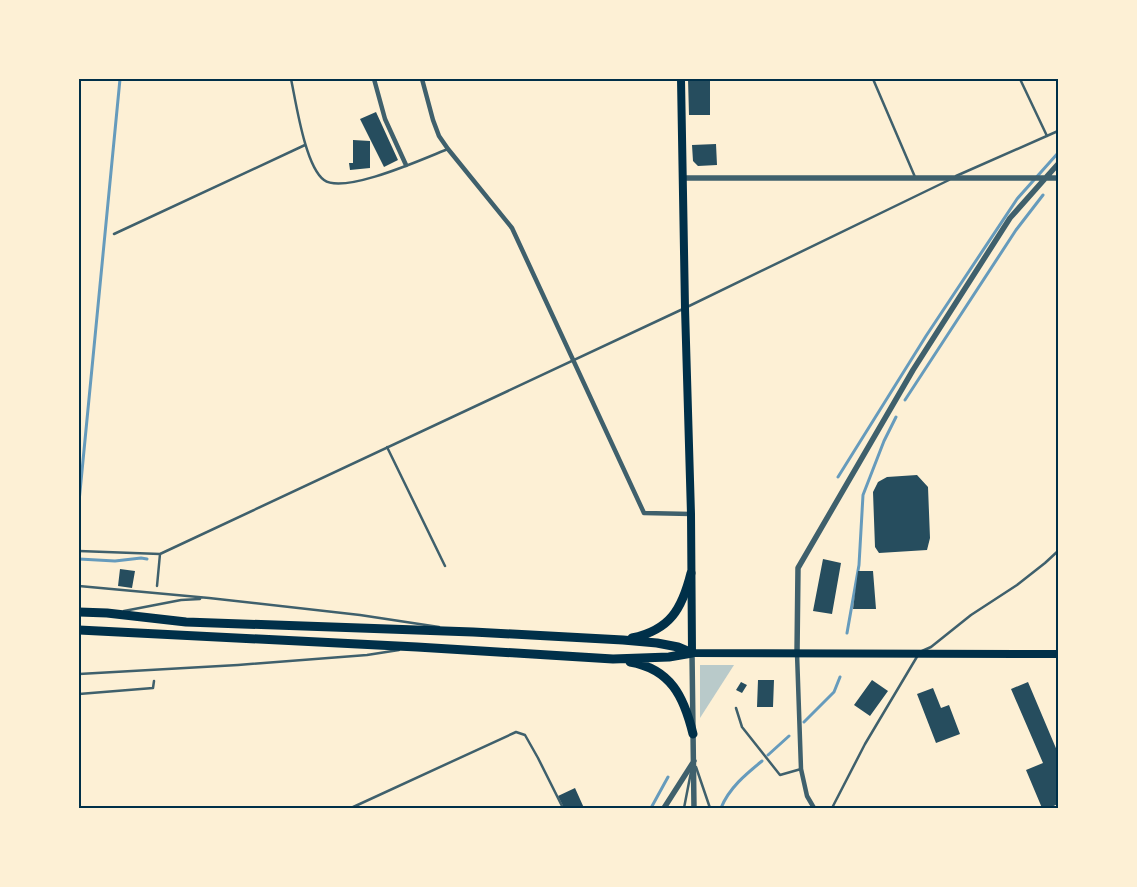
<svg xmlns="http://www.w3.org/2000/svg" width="1137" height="887" font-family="Manrope,sans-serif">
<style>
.green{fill:#b9caca}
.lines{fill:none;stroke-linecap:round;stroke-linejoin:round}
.stream{stroke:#669bbc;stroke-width:3}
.building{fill:#264d5e}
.service{stroke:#3f606c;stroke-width:2.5}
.minor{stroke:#3f606c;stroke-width:4.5}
.tertiary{stroke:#3f606c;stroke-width:5.5}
.primary{stroke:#003049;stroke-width:8}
.motorway{stroke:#003049;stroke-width:9}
.neatline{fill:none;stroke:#003049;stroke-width:2}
</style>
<rect width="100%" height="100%" fill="#fdf0d5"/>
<!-- green -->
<path class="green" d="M700,665H734L700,718Z"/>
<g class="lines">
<!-- stream -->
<path class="stream" d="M905,400L1016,230L1043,195
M838,477L926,336L1017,199L1058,153
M79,502L120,79
M79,559L115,561L141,558L147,559
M847,633L859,565L863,495L884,441L896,417
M804,722L834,692L840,677
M768,755L789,736
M651,808L668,777
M721,808C729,788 746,774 762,761"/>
</g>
<!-- building -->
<path class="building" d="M688,79H710V115H689Z
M376,112L398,160L384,167L360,119Z
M353,140L370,141V168L350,170L349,163H353Z
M716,144L717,165L698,166L693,161L692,145Z
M917,475L928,487L930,538L927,550L879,553L875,547L873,492L878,482L887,477Z
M823,559L841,563L832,614L813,611Z
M120,569L135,571L132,588L118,586Z
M858,571H873L876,609H853Z
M758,680H774L773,707H757Z
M872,680L888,691L870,716L854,705Z
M741,682L747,685L742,693L736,690Z
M1028,682L1058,753V804L1049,808H1042L1026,770L1043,763L1011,689Z
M933,688L941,708L949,705L960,734L936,743L917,694Z
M575,788L584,808H564L558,796Z"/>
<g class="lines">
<!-- service -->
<path class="service" d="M291,79C296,102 305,166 324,180C344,195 425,158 448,149
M873,79L915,177
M1020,79L1047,136
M956,176L1058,131
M114,234L305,145
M387,447L445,566
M79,551L160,554L157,586
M160,554L685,308L949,180
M79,586L209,598L360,615L439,627
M124,611L181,600L200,599
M922,651L931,647L971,615L1017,585L1045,563L1058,551
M79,674L238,665L367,655L399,650
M79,694L153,688L154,681
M736,708L742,727L780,775L801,769
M696,767L710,808
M351,808L516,732L525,735L538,758L563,808
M684,808L691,772
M832,808L865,744L918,655"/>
<!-- minor -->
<path class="minor" d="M374,79L385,119L406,165
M422,79L433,120L439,136L448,149L512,228L644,513L691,514
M797,653L801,769L807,796L814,808"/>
<!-- tertiary -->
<path class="tertiary" d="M683,178H1058
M692,653L694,808
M797,653L798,568L913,370L1010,218L1058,164
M664,808L694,761"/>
<!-- primary -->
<path class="primary" d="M681,79L685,308L691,514L692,653L1058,654"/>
<!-- motorway -->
<path class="motorway" d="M79,612L107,613L186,622L473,632L623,640L657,643L678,647L692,653
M79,630L417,647L613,659L669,657L692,653
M632,638C670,630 682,609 691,573
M630,662C671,669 684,697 693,734"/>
</g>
<!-- border -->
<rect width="1137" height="887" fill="none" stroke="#fdf0d5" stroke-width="160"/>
<rect x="80" y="80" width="977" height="727" class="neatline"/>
</svg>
